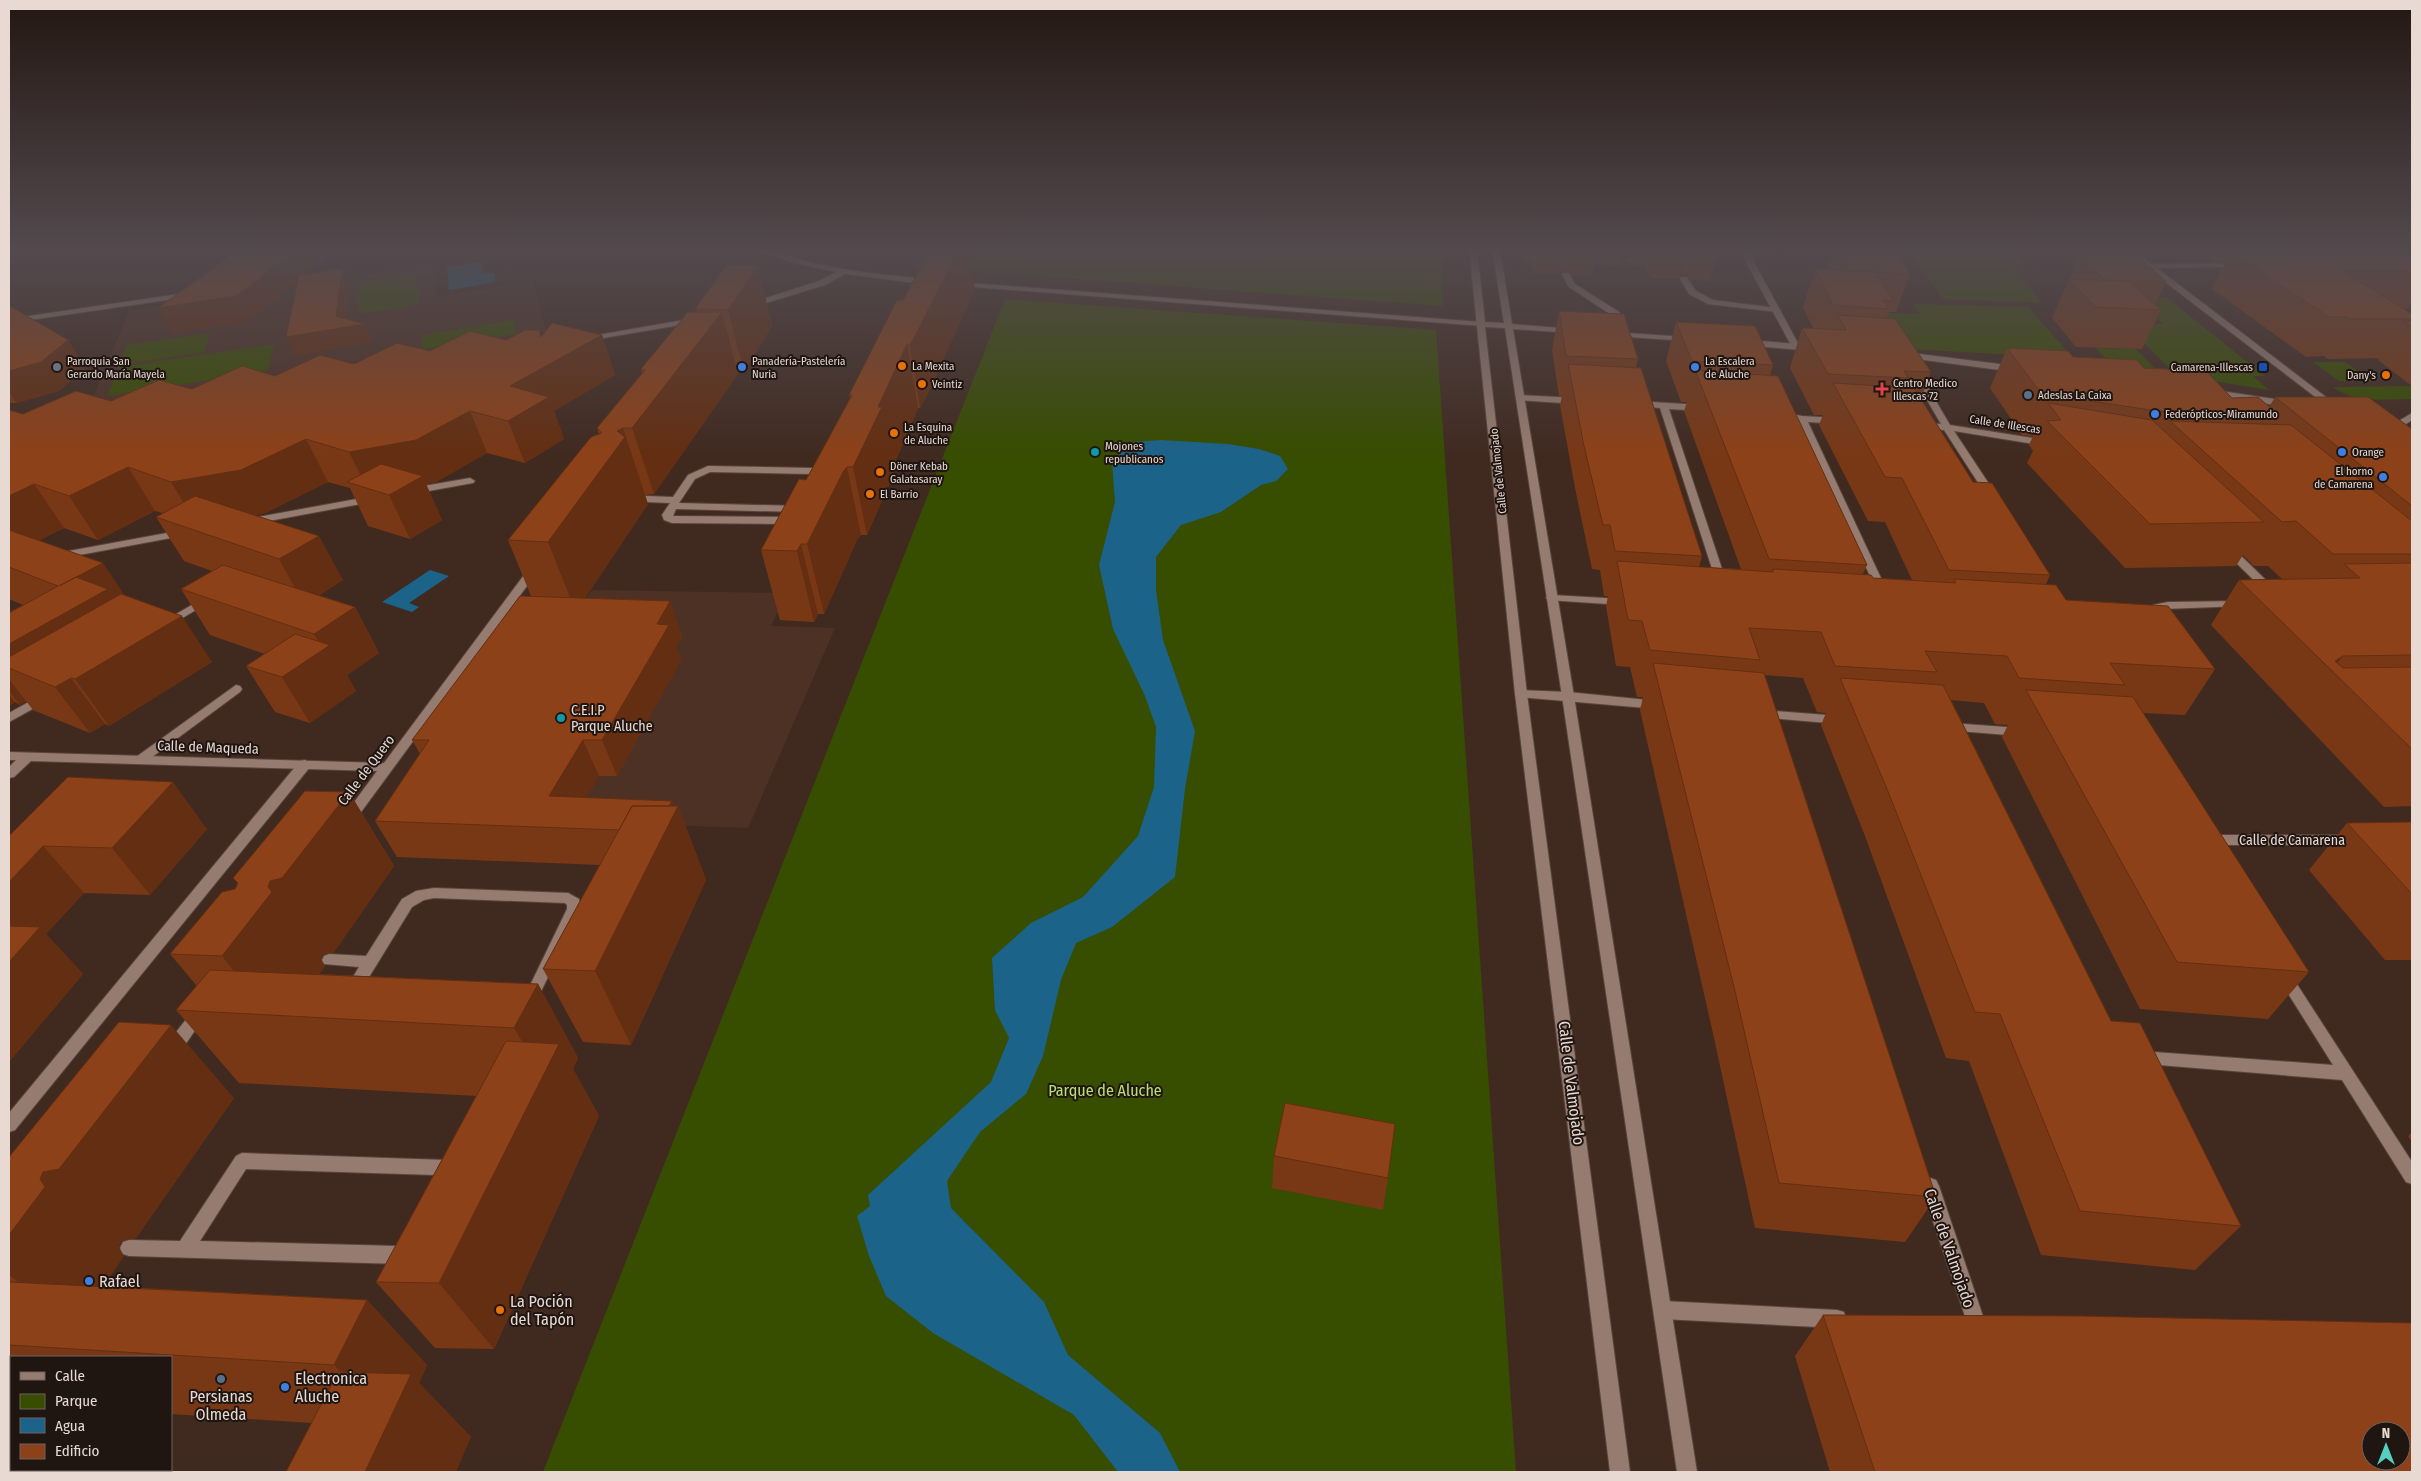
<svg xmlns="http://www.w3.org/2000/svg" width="2421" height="1481" font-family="'Fira Sans Condensed',sans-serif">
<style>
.built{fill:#4d3125}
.green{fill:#374d00}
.water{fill:#1c638a}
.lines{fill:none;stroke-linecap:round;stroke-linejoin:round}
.lane-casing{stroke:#58463e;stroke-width:2}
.street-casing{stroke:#58463e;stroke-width:2}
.secondary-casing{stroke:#58463e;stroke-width:2}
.lane{fill:#967c70;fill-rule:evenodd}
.street{fill:#967c70;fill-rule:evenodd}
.secondary{fill:#967c70;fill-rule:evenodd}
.wall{fill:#793815}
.shaded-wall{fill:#632e11}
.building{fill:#8d4118;stroke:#632e11;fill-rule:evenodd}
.food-dot{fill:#e8710a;stroke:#1f1511;stroke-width:2}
.worship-dot{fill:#6b7280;stroke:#1f1511;stroke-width:2}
.shop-dot{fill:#3f7fe0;stroke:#1f1511;stroke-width:2}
.transit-dot{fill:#1a4fb4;stroke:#1f1511;stroke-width:2}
.health-dot{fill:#e0444e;stroke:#1f1511;stroke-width:2}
.service-dot{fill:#5c6f8a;stroke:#1f1511;stroke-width:2}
.culture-dot{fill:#0f9aa8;stroke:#1f1511;stroke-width:2}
.labels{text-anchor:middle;stroke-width:4;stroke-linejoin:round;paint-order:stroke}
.far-poi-label{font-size:11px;fill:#e8d9d3;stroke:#1f1511;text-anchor:start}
.far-street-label{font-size:11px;fill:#e8d9d3;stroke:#1f1511}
.poi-label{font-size:14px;fill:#e8d9d3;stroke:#1f1511;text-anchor:start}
.street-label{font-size:14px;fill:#e8d9d3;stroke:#1f1511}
.near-street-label{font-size:16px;fill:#e8d9d3;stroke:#1f1511}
.near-park-label{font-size:16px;fill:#b9e172;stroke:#1f1511}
.near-poi-label{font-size:16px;fill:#e8d9d3;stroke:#1f1511;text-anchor:start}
</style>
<rect width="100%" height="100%" fill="#402a20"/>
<!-- built -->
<path class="built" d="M432,265L437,297L533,281L546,332L91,403L129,311Z
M592,590L787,593L771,626L835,628L748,828L391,815L582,603Z"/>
<!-- green -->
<path class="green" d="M947,249H1441L1443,306L913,267Z
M1907,249H2010L2022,263H2012L2041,303L1943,299Z
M416,274L419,304L359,314V283Z
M2135,297L2167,298L2265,376H2253L2269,390L2176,375L2125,324H2163Z
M1005,299L1436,330L1516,1472H543Z
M1914,304L2028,307L2077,362L2017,355L1910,349L1885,313L1919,314Z
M514,320L516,334L423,349V335Z
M210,333L204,352L119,365L127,345Z
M274,344L267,371L107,396L120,367Z
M2095,348L2136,349L2160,374L2115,367Z
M2313,362H2345L2373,381H2339Z
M2412,386V399C2384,399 2356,404 2333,387Z"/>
<!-- water -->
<path class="water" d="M481,262L483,273H494L496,282L449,290L447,267Z
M1161,440L1228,444L1259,449L1280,456L1288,469L1276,481L1261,485L1221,512L1181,525L1156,557V590L1163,640L1195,731L1185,789L1175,877L1112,927L1076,943L1061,980L1043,1056L1026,1094L980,1132L947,1181L951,1208L1044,1302L1068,1355L1160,1433L1180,1472H1118L1074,1415L933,1333L886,1296L869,1256L857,1216L870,1206L868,1195L991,1082L1009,1038L995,1010L992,958L1031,923L1083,897L1138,836L1154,787L1156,727L1145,696L1113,629L1099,565L1115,502L1112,461L1133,442Z
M430,570L449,576L409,603L419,607L412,612L382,602Z"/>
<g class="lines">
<!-- lane casing -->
<g class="lane-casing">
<path id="lane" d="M1563,273H1569L1575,284L1619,312L1623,317L1624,329H1618L1613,316L1569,287L1562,275Z
M1681,277H1687L1695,290L1713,300L1777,308L1781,310L1777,312L1708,304L1689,294L1680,279Z
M708,466L812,468L829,475C826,502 820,519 792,524L672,523L664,520L662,515L670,503L646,502L641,499L646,496L673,497L688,475ZM710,472L811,474L819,477C817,492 814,511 798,517L673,516L676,509L799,512L804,509L799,506L679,503L695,479Z
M470,478L475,481L473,483L412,494L407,491L412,488Z
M373,496L378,499L377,501L247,525L242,522L247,519Z
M183,530L187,531V535L58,559L53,556L58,553Z
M202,599L206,600L208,602L206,604L169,626H161L159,624Z
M236,685L240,686L242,689L240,692L144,763H136L134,760L136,757Z
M43,694L49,698L47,701L9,722V713Z
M305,760L311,764L310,767L15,1130L9,1132V1113L300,761Z
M434,888L568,893L579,899L581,909L532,1010L514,1017L362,1016L346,1011L339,1000L359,967L324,964L322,960L324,956L329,954L366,956L402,899L416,891ZM434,898L565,903L567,905V909L522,1002L513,1005L356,1002L355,1000L412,907L424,900Z
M242,1153L446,1160L452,1163L454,1168L449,1181L443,1183L437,1181L435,1175L246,1169L200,1241L397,1246L404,1242L410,1245L413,1251L408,1261L402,1264L129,1256L123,1254L120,1248L123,1242L129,1240L180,1241L236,1156Z
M50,1470H116L117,1472H49Z"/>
</g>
<!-- street casing -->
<g class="street-casing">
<path id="street" d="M751,249C773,248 797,260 818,264C855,272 892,276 929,279L933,281L929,283L907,282L845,274L825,285L750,308L746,306L747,304L819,281L836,272L795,263Z
M1739,249H1747L1800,347L1799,349L1792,347Z
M2102,249H2132L2151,264L2243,263L2244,265L2240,267L2157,268L2339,407L2331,409L2126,252L2106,251Z
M956,282L1482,322L1486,324L1482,326L959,286H956Z
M192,292L196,294L195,296L9,323V319Z
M695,318H698V322L586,341L582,339L586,337Z
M1914,374H1920L1950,425L2046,440L2051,443L2046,446L1954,431L1997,496L1996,498H1988L1944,430L1923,429L1918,426L1923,423L1941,424L1913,376Z
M1520,395L1577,398L1581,401L1577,404L1517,400V396Z
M1636,401L1701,405L1706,408L1701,411L1669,409L1727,584L1726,586L1722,587L1717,584L1660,408L1633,406L1632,404Z
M1781,412L1802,416L1838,418L1843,421L1838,424L1808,422L1887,591L1886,593L1882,594L1877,591L1798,421L1778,417V413Z
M2412,413V420L2403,426H2397V422Z
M2228,546L2232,547L2275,589L2276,591L2275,593H2267L2224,551L2223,549Z
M534,566L538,567L539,569L538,571L353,823H343L341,820L377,771L31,761L14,777L9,778V767L16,760H9V752L384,763L530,567Z
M1552,595L1622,599L1628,602L1622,605L1548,600L1546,598L1548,596Z
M2240,601L2244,602L2246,604L2244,606L2163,609L2166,616L2160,619L2156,618L2151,607L2153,605L2168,602Z
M1521,690L1568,692L1658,701L1664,705L1658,709L1517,697L1515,694Z
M1760,710L1840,716L1846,720L1840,724L1756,717L1754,714Z
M1950,723L2020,728L2026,732L2020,736L1946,730L1944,727Z
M2209,835H2349L2354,837L2356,840L2354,843L2349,845H2209L2204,843L2202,840L2204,837Z
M2284,970L2289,972L2412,1162V1184L2406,1182L2342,1080L2134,1063L2132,1058L2134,1053L2140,1051L2333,1065L2277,976L2279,972Z
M200,1006L205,1008L208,1012L205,1016L178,1055L172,1057L166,1055L164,1050L166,1045L195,1008Z
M1930,1178L1936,1180L1939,1186L1986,1325L1984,1332L1977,1334L1970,1332L1968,1325L1921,1186L1924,1180Z
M1663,1301L1837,1310L1844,1312L1846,1319L1844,1326L1837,1328L1663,1319L1656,1316L1654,1310L1656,1304Z"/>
</g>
<!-- secondary casing -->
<g class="secondary-casing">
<path id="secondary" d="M1469,249H1477L1485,322L1504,323L1492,249H1500L1512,324L1572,329L1576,331L1572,333L1513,329L1574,696L1697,1472H1677L1562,696L1505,328L1485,327L1527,694L1630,1472H1610L1515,694Z
M1611,332L1687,337L1691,339L1687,341L1614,336H1611Z
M1747,340L1811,345L1815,348L1811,351L1744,345L1743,343Z
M1904,352L2015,366L2019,369L2015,372L1901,357L1900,355Z
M2214,390L2288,401L2292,404L2288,407L2211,395V391Z"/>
</g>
<!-- lane -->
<use href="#lane" class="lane"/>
<!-- street -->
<use href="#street" class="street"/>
<!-- secondary -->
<use href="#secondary" class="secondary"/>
</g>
<!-- wall -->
<path class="wall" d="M1521,249H1719L1710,281L1691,280L1687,275H1681L1678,279L1650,278L1645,266L1630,265L1628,261L1617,265L1594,264L1592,275H1572L1569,271H1563L1560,274L1533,273L1530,261L1523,260Z
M1835,249H1895L1910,274L1896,312H1889L1887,318L1931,372L1921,399L1973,482L2050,575L2046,584L2066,600L2215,669L2185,715L2142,713L2309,972L2268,1019L2140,1009L2002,737L2008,725L1995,724L1984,703L1951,700L2111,1021L2241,1226L2195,1270L2041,1255L1969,1061L1946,1058L1865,836L1821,725L1826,713L1817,712L1803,678L1764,675L1936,1197L1905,1242L1755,1228L1714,1038L1640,710L1643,697H1637L1630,667L1616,666L1606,606L1608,596H1604L1600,570L1592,569L1575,488L1560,405L1562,396H1559L1552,350L1559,311L1638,359L1636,367L1702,556L1699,567L1741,569L1684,411L1687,402H1681L1666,361L1676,322L1773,365L1770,375L1867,565L1863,574L1873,578L1912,580L1885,522L1868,521L1819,425L1823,415H1814L1790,368L1802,328H1813L1803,307L1815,269L1828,270Z
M2193,249H2394L2412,259V302L2408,309H2403L2412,314V386L2378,360L2379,358L2328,359L2324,356L2306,357L2212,289L2226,262H2213Z
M2080,254L2166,282L2155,304L2161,310L2142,349L2076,347L2052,318Z
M758,266L772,326L744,372L737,371L738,374L654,494L645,495L648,504L585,598L670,601L682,637L676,646L681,660L617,776H599L586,798L672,801L673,806H678L706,880L631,1045L583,1042L543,969L600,865L397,857L375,821L420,754L412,740L531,596L508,540L599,434L597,428L642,373L641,369L696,312L695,309Z
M975,289L927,395L920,408H918L893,467L894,473L867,535H861L857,540L824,614H818L814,622L780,620L761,550L806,480L850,398L849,395L903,300Z
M9,306L68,340L85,368L59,391L16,403H9Z
M539,330L541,336L602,335L615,375L554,411L564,439L525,463L487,453L436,482L426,484L442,520L410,539L368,526L350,488L328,482L265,513L255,515L343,580L318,596L355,607L379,653L347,675L356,691L310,723L275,712L246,666L265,654L210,635L181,589L212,571L184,561L156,517L163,513L155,511L98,540L64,528L39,540L124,595L212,662L109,726L105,724L90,733L33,710L26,701L20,705L15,702L9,706V612L23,605L9,599V410L23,414L192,389L430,351L506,340Z
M2007,348L2144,368L2232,398L2269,407L2275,397L2412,429V806L2384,807L2211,625L2239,580L2282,579L2268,566H2254L2243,555L2236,566L2125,568L2027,463L2033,451L2029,445L2033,436L2022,435L1990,388Z
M349,792L394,866L334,952L322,955L321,960L325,966L319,974L538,984L578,1058L573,1069L599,1116L494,1349L435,1348L376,1282L476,1096L239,1083L176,1010L197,986L170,954L235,889Z
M2412,822V960H2385L2309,870L2347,823Z
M207,829L150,895L84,893L46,934L83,974L9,1062V836Z
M234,1098L136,1238L121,1241L118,1249L124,1256L103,1286L367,1300L427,1365L419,1383L471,1437L312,1423L171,1414V1357H11V1401L9,1400V1157Z
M2412,1132V1142L2408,1136Z
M1274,1156L1388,1178L1383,1210L1272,1188Z
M1823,1315L2412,1472H1830L1795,1356Z"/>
<!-- shaded-wall -->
<path class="shaded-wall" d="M298,249H339L249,321L172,333L158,308Z
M959,249H970L975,289L927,395L920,408L910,345Z
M1565,249H1567L1563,271L1560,274Z
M1621,249H1631L1628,261L1617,265Z
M1686,249H1687L1681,275L1678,279Z
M758,266L772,326L744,372L728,310Z
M343,268L350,285L345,327L365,324L373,342L295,356L286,337L336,316Z
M722,312L738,374L654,494L632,428Z
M539,330L551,363L602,335L615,375L554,411L564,439L525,463L508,421L510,386L541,337Z
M68,340L85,368L59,391L16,403L9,391V371Z
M907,344L918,408L893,467L894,473L867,535L853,467L878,407Z
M470,411L487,453L436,482L426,484L442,520L410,539L389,495L367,488L349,452Z
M623,428L648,504L576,612L548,542L617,431Z
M306,439L328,482L265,513L198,526L171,482Z
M128,467L155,511L98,540L69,496Z
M847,467L861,535L857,540L824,614L807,544L843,472Z
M34,484L64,528L9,556V496Z
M319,536L343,580L304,604L279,559Z
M801,544L818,614L814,622L797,551Z
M103,563L133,608L9,668V644L59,586Z
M670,601L682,637L676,646L681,660L617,776L602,740L657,624Z
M355,607L379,653L347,675L356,691L310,723L282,677L323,650L314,634Z
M182,616L212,662L109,726L75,679Z
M2343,656L2332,670L2335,661Z
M71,678L105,724L90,733L55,687Z
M9,679L26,701L20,705L9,691Z
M9,695L15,702L9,706Z
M583,740L599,776L569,828L549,796Z
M173,782L207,829L150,895L112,848Z
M349,792L394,866L334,952L322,955L321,960L325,966L290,1016L269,1015L222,956L268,887L270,881Z
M672,801L675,811L678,806L706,880L631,1045L595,971L656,831Z
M43,846L84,893L46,934L83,974L9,1062V882Z
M538,984L578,1058L573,1069L599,1116L494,1349L439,1283L543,1076L514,1028Z
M171,1025L234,1098L136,1238L121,1241L118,1249L124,1256L75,1327L9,1275V1235L43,1172Z
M367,1300L427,1365L419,1383L471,1437L456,1472H365L390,1420L334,1365Z
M9,1403L11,1405V1433L9,1437Z"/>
<!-- building -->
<path class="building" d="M240,249H298L236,296L158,308Z
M931,249H959L917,332L910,345L907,344L878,407H882L853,467H847L843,472L807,544H801L797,551L761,550L799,479L806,480L852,395H849L897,300H903Z
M1838,249H1895L1910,274L1850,271Z
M2268,249H2394L2412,259V271H2343L2412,314V319H2351L2348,317H2329L2231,252L2272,251Z
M2080,254L2139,256L2166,282L2104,280Z
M726,266H758L728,310L695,309Z
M343,268L336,316L365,324L286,337L299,275Z
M1815,269L1876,272L1893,301L1883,300L1889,309L1833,305Z
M2069,279L2129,281L2161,310L2095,307Z
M9,306H10L68,340L41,362L9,371Z
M1559,311L1624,314L1638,359L1566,356Z
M688,312H722L632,428H623L617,431L625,437L548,542L508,540L591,437L602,433L597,428L645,370L641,369Z
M1838,315L1895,319L1931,372L1904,371L1908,378L1828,374L1802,328L1846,330Z
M2403,321H2412V327Z
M1676,322L1755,326L1773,365L1692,361Z
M552,323L602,335L510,386L549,397L508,421L470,411L416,440L349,452L306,439L241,470L171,482L128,467L69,496L34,484L9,496V410L23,414L76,391L111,401L159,380L192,389L242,366L275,376L320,355L354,364L397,343L430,351L470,331L506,340L525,330H539L541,337Z
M2007,348L2068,351L2073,357L2137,360L2144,368L2206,371L2232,398L2258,397L2279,415L2156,411L2041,393Z
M1568,364L1641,368L1702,556L1615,551L1610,525H1603L1584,446Z
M1695,370L1778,376L1867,565L1769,559Z
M1833,383L1914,388L1973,482L1992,483L2050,575L1949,570L1902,478L1885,477Z
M2275,397H2368L2412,429V506Z
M2048,403L2152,420L2264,522L2150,524L2047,421L2061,420Z
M2170,421L2291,425L2412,521V554H2333L2296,521L2282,522Z
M381,464L423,476L389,495L347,482Z
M195,496L319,536L279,559L156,517Z
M9,530L103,563L59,586L76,577L108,589L9,644V613L58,586L9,567Z
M1617,561L1773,572V569L1871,575L1873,578L1956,583L1954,579L2056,585L2066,600L2168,606L2215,669L2110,663L2125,685L2019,678L2007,656L1925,651L1937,672L1835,666L1821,632L1749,628L1760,660L1650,650L1642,621L1628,620Z
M2412,563V655L2343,656L2335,661L2343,668L2412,667V749L2239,580L2360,578L2344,564Z
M223,565L355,607L314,634L181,589Z
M121,594L182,616L75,679L71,678L55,687L9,668V657Z
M520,596L670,601L657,624L669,625L602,740H583L549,796L672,801L669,806H632L619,830L375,821L429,740H412Z
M295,634L330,645L282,677L246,666Z
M1653,663L1764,673L1936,1197L1779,1183L1735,991Z
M1840,678L1943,685L2111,1021L2140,1023L2241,1226L2080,1211L2000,1014L1975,1012L1887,789Z
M2026,690L2133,697L2309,972L2177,962Z
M68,777L173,782L112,848L43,846L9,882V836Z
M305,791L349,792L282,878L270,881L268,887L272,892L222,956L170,954L222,892L235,889L238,883L233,878Z
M632,806H678L595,971L543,969Z
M2412,822V894L2347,823Z
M9,926L40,927L9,962Z
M210,970L538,984L514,1028L176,1010Z
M119,1022L171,1025L59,1169L43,1172L40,1179L45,1187L9,1235V1157Z
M506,1041L559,1044L439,1283L376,1282Z
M1285,1103L1395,1124L1388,1178L1274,1156Z
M9,1282L367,1300L334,1365L9,1345Z
M1823,1315L2080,1316L2412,1323V1472H1875ZM2371,1431H2401V1461H2371Z
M338,1372L411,1374L365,1472H286Z"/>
<!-- sky -->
<linearGradient id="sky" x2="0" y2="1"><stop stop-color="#231712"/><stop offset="0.55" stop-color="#534a4e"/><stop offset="1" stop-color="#534a4e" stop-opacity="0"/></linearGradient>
<rect width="2421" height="456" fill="url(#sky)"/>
<!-- markers -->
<g class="food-dot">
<circle cx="902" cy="366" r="5"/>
<circle cx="2386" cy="375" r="5"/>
<circle cx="922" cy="384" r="5"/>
<circle cx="894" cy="433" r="5"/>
<circle cx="880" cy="472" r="5"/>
<circle cx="870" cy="494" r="5"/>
<circle cx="500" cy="1310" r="5"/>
</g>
<circle class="worship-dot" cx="57" cy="367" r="5"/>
<g class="shop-dot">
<circle cx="742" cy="367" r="5"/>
<circle cx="1695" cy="367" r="5"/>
<circle cx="2155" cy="414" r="5"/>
<circle cx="2342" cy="452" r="5"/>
<circle cx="2383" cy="477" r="5"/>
<circle cx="89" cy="1281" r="5"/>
<circle cx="285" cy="1387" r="5"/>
</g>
<rect class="transit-dot" x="2258" y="362" width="10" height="10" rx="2.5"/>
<path class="health-dot" d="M1879.5 381.5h5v5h5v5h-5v5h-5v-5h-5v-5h5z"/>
<g class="service-dot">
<circle cx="2028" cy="395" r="5"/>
<circle cx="221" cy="1379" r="5"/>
</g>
<g class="culture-dot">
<circle cx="1095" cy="452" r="5"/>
<circle cx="561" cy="718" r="5"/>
</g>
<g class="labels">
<!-- far-poi labels -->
<g class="far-poi-label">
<text x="67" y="365">Parroquia San<tspan x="67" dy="13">Gerardo María Mayela</tspan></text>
<text x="752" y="365">Panadería-Pastelería<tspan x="752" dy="13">Nuria</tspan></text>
<text x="1705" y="365">La Escalera<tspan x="1705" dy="13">de Aluche</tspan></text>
<text x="912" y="370">La Mexita</text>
<text x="2253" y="371" text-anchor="end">Camarena-Illescas</text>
<text x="2376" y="379" text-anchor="end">Dany's</text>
<text x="1893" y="387">Centro Medico<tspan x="1893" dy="13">Illescas 72</tspan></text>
<text x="932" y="388">Veintiz</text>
<text x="2038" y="399">Adeslas La Caixa</text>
<text x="2165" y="418">Federópticos-Miramundo</text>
<text x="904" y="431">La Esquina<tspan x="904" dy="13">de Aluche</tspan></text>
<text x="1105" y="450">Mojones<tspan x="1105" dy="13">republicanos</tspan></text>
<text x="2352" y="456">Orange</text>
<text x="890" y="470">Döner Kebab<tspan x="890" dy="13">Galatasaray</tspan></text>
<text x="2373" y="475" text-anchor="end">El horno<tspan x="2373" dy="13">de Camarena</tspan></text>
<text x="880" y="498">El Barrio</text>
</g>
<!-- far-street labels -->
<g class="far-street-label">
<text transform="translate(2005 424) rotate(9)" y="4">Calle de Illescas</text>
<text transform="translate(1498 471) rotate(-96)" y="4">Calle de Valmojado</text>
</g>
<!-- poi labels -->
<g class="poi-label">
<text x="571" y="715">C.E.I.P<tspan x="571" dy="16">Parque Aluche</tspan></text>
</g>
<!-- street labels -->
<g class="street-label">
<text transform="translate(208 747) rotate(2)" y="5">Calle de Maqueda</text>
<text transform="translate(366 770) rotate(-53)" y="5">Calle de Quero</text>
<text x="2292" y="845">Calle de Camarena</text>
</g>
<!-- near-street labels -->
<g class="near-street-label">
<text transform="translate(1572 1083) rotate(83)" y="6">Calle de Valmojado</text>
<text transform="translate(1950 1248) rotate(71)" y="6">Calle de Valmojado</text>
</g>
<!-- near-park labels -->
<g class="near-park-label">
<text x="1105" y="1096">Parque de Aluche</text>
</g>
<!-- near-poi labels -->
<g class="near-poi-label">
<text x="99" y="1287">Rafael</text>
<text x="510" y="1307">La Poción<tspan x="510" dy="18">del Tapón</tspan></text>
<text x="295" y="1384">Electronica<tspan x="295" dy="18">Aluche</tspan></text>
<text x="221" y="1402" text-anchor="middle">Persianas<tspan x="221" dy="18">Olmeda</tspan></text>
</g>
</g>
<!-- border -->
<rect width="2421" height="1481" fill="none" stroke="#e8d9d3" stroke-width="20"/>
<!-- legend -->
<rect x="10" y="1356" width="162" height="115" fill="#1f1511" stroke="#6f635f"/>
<rect x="20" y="1372" width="25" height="8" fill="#967c70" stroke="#6f635f"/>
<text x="55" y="1381" font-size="15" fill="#e8d9d3">Calle</text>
<rect x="20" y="1394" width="25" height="15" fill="#374d00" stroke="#6f635f"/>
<text x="55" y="1406" font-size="15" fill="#e8d9d3">Parque</text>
<rect x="20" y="1418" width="25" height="15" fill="#1c638a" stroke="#6f635f"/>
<text x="55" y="1431" font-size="15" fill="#e8d9d3">Agua</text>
<rect x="20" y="1444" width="25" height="15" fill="#8d4118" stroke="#6f635f"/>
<text x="55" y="1456" font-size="15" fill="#e8d9d3">Edificio</text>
<!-- north arrow -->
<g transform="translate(2386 1446)"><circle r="24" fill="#1f1511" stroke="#6f635f"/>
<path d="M0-4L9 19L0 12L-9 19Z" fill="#57cec2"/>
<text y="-8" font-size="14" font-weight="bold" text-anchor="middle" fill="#e8d9d3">N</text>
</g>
</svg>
